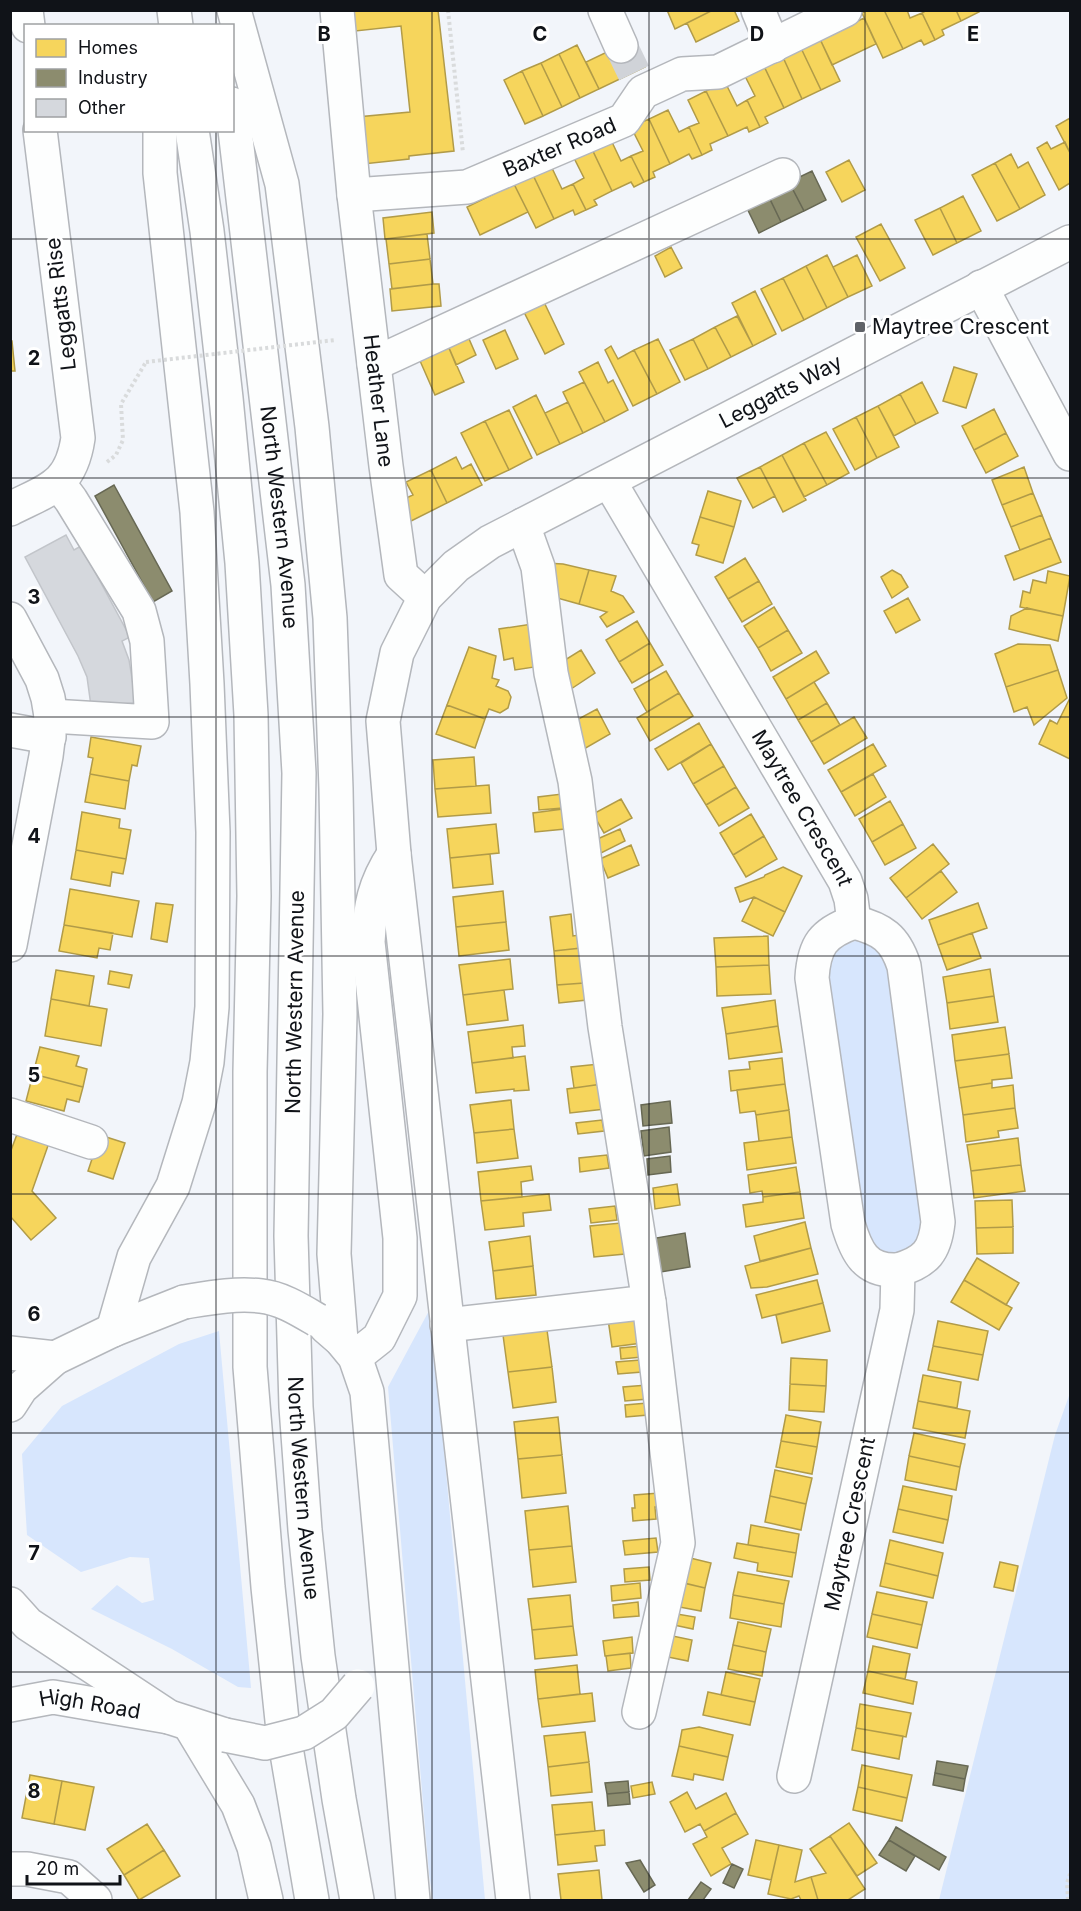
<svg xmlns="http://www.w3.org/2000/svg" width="1081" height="1911" font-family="Inter,sans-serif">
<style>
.green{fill:#d7e6fd}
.homes{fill:#f6d55c;stroke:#b19b48;stroke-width:1.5}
.industry{fill:#8c8c6e;stroke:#676854;stroke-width:1.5}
.building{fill:#d5d8dd;stroke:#c2c5ca;stroke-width:1.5}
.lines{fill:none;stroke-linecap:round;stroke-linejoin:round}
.minor-tunnel{stroke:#d0d3d8;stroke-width:33;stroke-dasharray:33 16;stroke-linecap:butt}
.minor-casing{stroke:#b4b7bc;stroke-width:36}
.highway-casing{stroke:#b4b7bc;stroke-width:36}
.path{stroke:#d9dbdc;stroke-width:4;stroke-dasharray:3 3;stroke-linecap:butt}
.minor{stroke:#fdfefe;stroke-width:33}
.highway{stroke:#fdfefe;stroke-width:33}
.highway-bridge-casing{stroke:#b4b7bc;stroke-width:36;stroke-linecap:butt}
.path-bridge{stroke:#d9dbdc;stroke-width:4;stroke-dasharray:3 3;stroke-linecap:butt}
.highway-bridge{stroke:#fdfefe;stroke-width:33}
.grid{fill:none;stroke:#101318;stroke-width:1.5;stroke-opacity:0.55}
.poi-dot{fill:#5f6267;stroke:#fff;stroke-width:2}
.labels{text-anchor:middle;stroke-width:6;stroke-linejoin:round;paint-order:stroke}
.street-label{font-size:21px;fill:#101318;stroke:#fff}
.poi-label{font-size:21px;fill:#101318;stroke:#fff;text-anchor:start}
.grid-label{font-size:20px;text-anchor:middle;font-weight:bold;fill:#101318;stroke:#fff;stroke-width:6;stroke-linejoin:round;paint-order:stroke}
</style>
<rect width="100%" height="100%" fill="#f2f5fa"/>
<!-- green -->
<path class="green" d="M855,941C874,942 882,951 889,967L924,1224C918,1249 901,1258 877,1251L862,1227L826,965C834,952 840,946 855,941Z
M431,1307L485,1900H433L429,1874L388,1387Z
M219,1331L251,1688L238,1687L172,1649L91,1609L117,1585L142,1603L154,1600L149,1558L130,1557L81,1572L27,1535L22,1454L62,1406L179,1344Z
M1070,1393V1900H939L1055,1435Z"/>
<!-- homes -->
<path class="homes" d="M344,10H438L454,151L409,156V159L363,164L357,117L410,112L401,26L346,32Z
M667,10H713L675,29Z
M713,10H734L739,21L696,42L687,23Z
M868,10H884L903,49L883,58L862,13Z
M884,10H907L910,18L922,13L935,40L924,45L921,40L903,49Z
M927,10H956L961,21L942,30L944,35L935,40L922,13Z
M956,10H978L979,12L961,21Z
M864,18L876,44L832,65L820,39Z
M820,39L840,81L821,90L800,46Z
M632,40L645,67L599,89L586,62Z
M577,45L599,89L580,98L559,54Z
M800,46L821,90L802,99L782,55Z
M559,54L580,98L562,107L541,63Z
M782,55L802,99L784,108L763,64Z
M541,63L562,107L543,116L522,71Z
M763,64L784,108L765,117L768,123L760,127L747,100L755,96L744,74Z
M522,71L543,116L525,124L504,80Z
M725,82L737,106L747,100L760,127L749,132L747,127L728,136L706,91Z
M706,91L728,136L710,144L712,150L702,155L689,127L699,123L688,100Z
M668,110L679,132L689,127L702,155L692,159L689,154L670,164L649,119Z
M1070,118V153L1056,126Z
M649,119L670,164L653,172L655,177L644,182L631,156L643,151L631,127Z
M610,138L621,161L631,156L644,182L634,187L631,182L612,191L591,147Z
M1047,142L1051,149L1065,142L1070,153V183L1059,190L1037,148Z
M591,147L612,191L594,200L597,205L586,210L573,184L584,178L573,156Z
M1011,154L1018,168L1028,162L1045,195L1020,209L995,163Z
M849,160L865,190L842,202L826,172Z
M995,163L1020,209L997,221L972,175Z
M551,166L562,189L573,184L586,210L575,215L573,210L554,219L533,175Z
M533,175L554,219L536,228L514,184Z
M514,184L528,212L480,235L467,207Z
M963,196L981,231L957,243L940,208Z
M940,208L957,243L933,255L915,220Z
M432,212L434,233L385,239L383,218Z
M881,224L905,268L880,281L856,237Z
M427,234L430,259L389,264L386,239Z
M671,247L682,268L665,277L655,256Z
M827,255L848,297L827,308L806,266Z
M857,255L872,286L848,297L833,267Z
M430,259L433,284L392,289L389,264Z
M806,266L827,308L804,320L783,278Z
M783,278L804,320L782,331L761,289Z
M433,284H439L441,306L392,311L390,289Z
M755,291L776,334L753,346L732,303Z
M543,300L564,344L545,354L523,310Z
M737,316L753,346L731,357L715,327Z
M715,327L731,357L708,369L693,339Z
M505,330L518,359L496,369L483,340Z
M466,332L476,355L456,365L446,341Z
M658,339L680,382L657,394L634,350Z
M693,339L708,369L685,380L670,350Z
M10,341H12L15,371H10Z
M446,341L464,382L435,395L417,354Z
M611,346L618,359L634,350L657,394L633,406L605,350Z
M598,362L608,383L613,380L628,410L605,422L579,372Z
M954,367L977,374L966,408L943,401Z
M584,382L605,422L583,433L563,392Z
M922,382L938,413L916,424L900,394Z
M900,394L916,424L894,436L878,406Z
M536,395L560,444L537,455L513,407Z
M568,402L583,433L560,444L545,413Z
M878,406L899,447L877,458L856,417Z
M994,409L1006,433L974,450L962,426Z
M509,410L532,458L509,470L485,421Z
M856,417L877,458L855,470L833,429Z
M485,421L509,470L485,481L461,433Z
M826,432L849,473L827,485L804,443Z
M1006,433L1018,456L986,473L974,450Z
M804,443L827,485L804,497L782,455Z
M782,455L806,500L783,512L760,467Z
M456,457L462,469L471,464L482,485L447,503L431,470Z
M760,467L775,496L753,508L737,478Z
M1024,467L1033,493L1002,505L992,480Z
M431,470L447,503L405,524L402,500L413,495L406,482Z
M708,491L741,501L734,527L700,517Z
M1033,493L1042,515L1011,527L1002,505Z
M1042,515L1051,538L1020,550L1011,527Z
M700,517L734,527L723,563L696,555L699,545L692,543Z
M1051,538L1061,562L1014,580L1005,556Z
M745,558L759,581L728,599L715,577Z
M545,563L563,564L589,570L579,604L550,596Z
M589,570L616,576L611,591L623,596L634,612L607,627L600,617L607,612L579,604Z
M892,570L901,575L908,587L892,598L881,577Z
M1048,571L1070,576L1063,616L1020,607L1023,591L1030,593L1033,580L1046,583Z
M759,581L772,604L742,622L728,599Z
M908,598L920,620L896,633L884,611Z
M774,607L788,630L758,648L744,626Z
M1027,608L1063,616L1058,641L1009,629L1011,616Z
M637,621L650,643L619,662L606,640Z
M532,624L541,666L515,670L513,658L504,660L499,629Z
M788,630L802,653L771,671L758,648Z
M650,643L663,665L632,683L619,662Z
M1018,644L1050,645L1058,670L1006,687L995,654Z
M469,647L496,656L492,678L499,680L496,686L508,691L511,697L508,708L500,713L489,709L485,719L447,705Z
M581,650L595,673L571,689L561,672L565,660Z
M816,651L829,673L786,699L773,677Z
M1058,670L1067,698L1034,725L1027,707L1014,712L1006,687Z
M666,671L679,693L647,712L634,689Z
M814,682L827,703L798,720L786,699Z
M679,693L693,716L650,741L637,718Z
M1070,698V759L1039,744L1050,720L1057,724Z
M827,703L840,725L811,742L798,720Z
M447,705L485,719L475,748L436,734Z
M597,709L610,734L584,749L571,723Z
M854,717L867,738L824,764L811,742Z
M699,723L711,744L668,770L655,749Z
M91,737L141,746L137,766L132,765L129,781L90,774L93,758L88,757Z
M711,744L724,766L693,784L681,763Z
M873,744L886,766L841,792L828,770Z
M474,757L476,786L435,789L433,760Z
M724,766L736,787L706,805L693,784Z
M90,774L129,781L125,809L85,802Z
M873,774L886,797L855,816L841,792Z
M489,785L491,813L438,817L435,789Z
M736,787L749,808L719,826L706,805Z
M562,794L563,808L539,810L538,797Z
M621,799L632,818L604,833L593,814Z
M890,801L903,824L872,842L859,819Z
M563,809L565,829L535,832L533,813Z
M82,812L120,819L119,828L131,830L126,859L76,850Z
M751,814L764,836L733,855L720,833Z
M496,824L499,853L450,858L447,829Z
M903,824L916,848L885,865L872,842Z
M620,829L625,841L599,854L593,841Z
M764,836L777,859L746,877L733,855Z
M933,844L949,864L906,898L890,878Z
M631,845L639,865L608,878L600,859Z
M76,850L126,859L123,874L112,872L110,886L71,879Z
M490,854L493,884L453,888L450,858Z
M783,867L802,876L785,912L754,897L740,902L735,888L764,877L765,875Z
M941,871L957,892L922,919L906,898Z
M70,889L139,901L132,937L64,925Z
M503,891L506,922L456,927L453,897Z
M754,897L785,912L773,936L742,921Z
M156,903L173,905L167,942L151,939Z
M978,903L987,928L938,945L929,920Z
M571,914L573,936L579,935L581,948L554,951L550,917Z
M506,922L509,950L459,956L456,927Z
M64,925L113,933L110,950L99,948L97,958L59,951Z
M972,933L981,958L947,970L938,945Z
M768,936L769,965L716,967L714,938Z
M581,948L584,983L557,985L554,951Z
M510,959L513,989L463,995L459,965Z
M769,965L771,994L717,996L716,967Z
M990,969L994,996L947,1003L943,977Z
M56,970L94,976L89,1006L51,999Z
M110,971L132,975L129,988L108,984Z
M584,983L587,1000L559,1003L557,985Z
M504,990L508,1020L467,1025L463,995Z
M994,996L998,1022L950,1029L947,1003Z
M51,999L107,1009L101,1046L45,1036Z
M775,1000L778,1026L726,1034L722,1008Z
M523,1025L525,1046L512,1047L513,1058L472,1063L468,1032Z
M778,1026L782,1052L729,1059L726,1034Z
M1005,1027L1009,1054L955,1061L952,1035Z
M40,1047L79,1056L76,1066L87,1069L83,1087L33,1074Z
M1009,1054L1012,1078L992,1080V1083L959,1088L955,1061Z
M525,1056L529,1090L514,1091V1089L476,1093L472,1063Z
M782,1058L785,1084L731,1091L729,1071L750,1069L749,1062Z
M599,1064L602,1084L574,1088L571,1067Z
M33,1074L83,1087L79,1102L67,1099L64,1111L26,1101Z
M992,1083V1088L1013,1085L1015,1108L963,1115L959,1088Z
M602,1084L605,1109L570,1113L567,1089Z
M785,1084L789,1110L756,1115L755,1111L740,1113L737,1090Z
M511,1100L514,1129L474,1133L470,1105Z
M1015,1108L1018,1128L998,1131L999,1137L966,1142L963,1115Z
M789,1110L792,1137L759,1141L756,1115Z
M602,1120L604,1131L578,1134L576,1123Z
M19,1129L50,1140L32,1191L56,1218L31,1240L10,1216V1153Z
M514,1129L518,1158L477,1163L474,1133Z
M100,1135L125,1143L113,1179L88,1171Z
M792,1137L796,1163L747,1170L744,1143Z
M1018,1138L1021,1165L971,1171L967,1145Z
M607,1155L609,1168L580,1172L579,1158Z
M1021,1165L1025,1191L974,1198L971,1171Z
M531,1166L533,1180L521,1182L522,1197L481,1201L478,1172Z
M796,1167L800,1192L763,1197L762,1191L750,1193L748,1175Z
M677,1184L680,1205L655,1209L653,1188Z
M800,1192L804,1218L746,1227L743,1205L763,1202V1197Z
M549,1194L551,1210L523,1213L524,1226L485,1230L481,1201Z
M1012,1200L1013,1227L976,1228L975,1201Z
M615,1206L617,1220L591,1223L589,1209Z
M805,1222L811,1248L760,1261L754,1236Z
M621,1223L625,1254L594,1257L590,1226Z
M1013,1227V1253L977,1254L976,1228Z
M530,1236L533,1266L493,1271L489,1242Z
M811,1248L818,1274L767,1287L751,1288L745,1266Z
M977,1258L1019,1283L1006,1305L964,1280Z
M533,1266L536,1295L496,1299L493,1271Z
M817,1280L823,1303L762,1318L756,1295Z
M964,1280L1012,1308L999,1330L951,1302Z
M823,1303L830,1331L782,1343L776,1315Z
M638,1314L642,1343L612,1347L608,1319Z
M938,1321L988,1331L983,1355L933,1346Z
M547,1330L552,1367L508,1372L503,1335Z
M641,1346L642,1357L621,1359L620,1348Z
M933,1346L983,1355L978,1380L928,1370Z
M791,1358L827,1360L826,1386L790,1384Z
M640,1360L642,1372L618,1374L616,1362Z
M552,1367L556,1402L513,1408L508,1372Z
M923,1375L961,1382L957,1408L918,1401Z
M790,1384L826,1386L824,1412L789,1410Z
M647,1385L648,1399L625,1401L623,1387Z
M918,1401L970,1411L965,1438L913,1428Z
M647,1403L648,1415L626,1417L625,1405Z
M786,1415L821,1422L817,1447L781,1441Z
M558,1417L562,1455L518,1459L514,1422Z
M914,1433L965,1444L960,1467L909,1456Z
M781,1441L817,1447L812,1474L776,1467Z
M562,1455L566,1493L522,1498L518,1459Z
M909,1456L960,1467L956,1490L905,1480Z
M775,1470L812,1478L806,1504L770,1496Z
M903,1486L952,1496L948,1520L898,1509Z
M659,1493V1507H655L656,1519L633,1521L632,1508H635L634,1495Z
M770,1496L806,1504L801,1530L765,1522Z
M568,1506L572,1546L529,1550L525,1511Z
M898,1509L948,1520L943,1543L893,1532Z
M751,1525L799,1534L796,1553L748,1545Z
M656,1538L658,1552L625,1555L623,1541Z
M890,1540L943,1553L938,1576L885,1563Z
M737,1543L796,1553L792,1577L757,1571L758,1563L734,1558Z
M572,1546L576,1582L533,1587L529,1550Z
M682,1556L711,1563L705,1588L676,1581Z
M1000,1562L1018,1566L1013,1591L994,1587Z
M885,1563L938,1576L933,1598L880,1586Z
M649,1567L650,1580L625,1582L624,1569Z
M738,1572L789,1581L784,1604L733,1595Z
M679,1582L705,1588L701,1611L674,1606Z
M640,1583L641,1598L612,1601L611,1586Z
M877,1592L927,1602L922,1625L872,1614Z
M570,1595L573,1626L532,1630L528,1599Z
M733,1595L784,1604L781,1627L730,1618Z
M638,1602L639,1616L614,1618L613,1605Z
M671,1613L695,1617L693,1629L669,1624Z
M872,1614L922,1625L917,1648L867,1637Z
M738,1622L771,1629L766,1652L733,1645Z
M573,1626L577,1655L535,1659L532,1630Z
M663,1634L692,1640L688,1661L658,1655Z
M632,1637L633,1653L605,1656L603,1641Z
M733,1645L766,1652L762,1676L728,1669Z
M873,1646L910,1654L905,1679L868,1671Z
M630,1653L631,1668L608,1671L606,1656Z
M577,1665L580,1694L538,1699L535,1670Z
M868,1671L917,1682L913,1704L863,1693Z
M726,1672L760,1679L755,1702L721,1695Z
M708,1692L755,1702L750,1725L703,1715Z
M592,1693L595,1721L542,1727L538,1699Z
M860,1704L911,1713L906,1737L856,1728Z
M699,1727L733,1735L728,1757L679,1746L682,1730Z
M856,1728L903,1736L899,1759L852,1750Z
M585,1732L589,1762L548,1767L544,1736Z
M679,1746L728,1757L723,1780L694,1774L693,1780L672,1776Z
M589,1762L592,1792L551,1796L548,1767Z
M862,1765L912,1775L907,1798L858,1787Z
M30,1775L62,1781L54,1824L22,1818Z
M62,1781L94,1787L85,1830L54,1824Z
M652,1782L655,1794L633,1798L631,1786Z
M858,1787L907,1798L902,1821L853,1810Z
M687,1792L696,1809L726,1793L736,1813L704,1831L700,1824L685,1832L670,1802Z
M592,1802L595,1831L555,1835L552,1805Z
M736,1813L748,1834L722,1848L731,1864L711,1876L693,1844L707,1837L704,1831Z
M849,1823L877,1863L857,1876L830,1836Z
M147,1824L164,1850L124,1875L107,1849Z
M604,1830L605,1845L595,1846L597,1861L558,1865L555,1835Z
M830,1836L865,1889L848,1900H818L811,1877L826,1873L810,1849Z
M756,1840L779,1845L771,1880L748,1875Z
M779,1845L802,1850L795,1882L811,1877L818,1900H801L799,1896L791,1899L768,1894Z
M164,1850L180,1876L139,1900L124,1875Z
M599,1870L602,1900H561L558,1874Z"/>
<!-- industry -->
<path class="industry" d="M812,171L826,200L804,211L789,182Z
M789,182L804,211L781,222L767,193Z
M767,193L781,222L759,233L745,204Z
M114,485L172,591L153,602L95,496Z
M670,1101L672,1123L643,1126L641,1105Z
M669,1127L671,1152L644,1156L641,1131Z
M670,1156L671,1172L648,1175L647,1159Z
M685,1233L690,1267L661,1272L656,1238Z
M937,1761L968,1766L965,1779L935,1773Z
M935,1773L965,1779L963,1791L933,1785Z
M628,1781L629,1792L607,1794L605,1783Z
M629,1792L630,1804L608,1806L607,1794Z
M896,1827L946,1857L939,1870L889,1840Z
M889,1840L915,1856L906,1871L879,1855Z
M640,1860L655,1885L644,1892L626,1863Z
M732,1864L743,1869L734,1888L723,1883Z
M701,1882L711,1889L703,1900H688Z"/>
<!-- building -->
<path class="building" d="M66,535L74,550L81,546L130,637L122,641L129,660L136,703L91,706L87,677L78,656L25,557Z"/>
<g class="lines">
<!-- minor-tunnel -->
<path class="minor-tunnel" d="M621,46L634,73"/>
<!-- minor casing -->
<g class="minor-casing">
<g id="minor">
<path d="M26,10L28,26"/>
<path id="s1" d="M337,10L354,195L386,466L401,575L425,597"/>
<path d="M605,10L621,46"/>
<path d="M758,10L773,46"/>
<path id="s2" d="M354,195L467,187L624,120L643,92L682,74L718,72L845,10"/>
<path d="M981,287L1070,454"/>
<path d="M374,364L783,175"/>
<path id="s3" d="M609,481L845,881L851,899L854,922C882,929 895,938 904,966L938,1222C935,1251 926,1262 898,1270L897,1310L794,1776"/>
<path d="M10,509C49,489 71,486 78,438L40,130"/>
<path d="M523,525L538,567L551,673L575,781L605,1027L649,1302L678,1543L639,1712"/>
<path d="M10,619L42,679L48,698L51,716L46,756L10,945"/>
<path d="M51,716L152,722L147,641L139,611L71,500L59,484"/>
<path d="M10,730L49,737"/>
<path d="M854,922C823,933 814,945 812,978L848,1224C856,1251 865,1272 898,1270"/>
<path d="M10,1115L91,1142"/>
<path d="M447,1325L649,1302"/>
<path d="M355,1357L379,1338L400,1296V1238L368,942C370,907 374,884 394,854"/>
<path id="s4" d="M10,1705L53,1697L169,1717"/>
<path d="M10,1869H27L69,1877L95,1900"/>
<path id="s5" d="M513,1900L394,854L383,721L397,653L425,597L456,566L490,542L1070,242"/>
</g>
</g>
<!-- highway casing -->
<g class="highway-casing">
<g id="highway">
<path d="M174,10L176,26"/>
<path d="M234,10L282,184L312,427L330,618L336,789L340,1014L334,1254L341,1340"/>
<path id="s6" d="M232,104L288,585L299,773L291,1236L296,1407L305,1530L318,1656L339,1799L357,1900"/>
<path d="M192,130L207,231L226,398L242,563L251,715L254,896L250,1072V1367L268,1587L283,1730L312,1900"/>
<path d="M326,1327L341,1340L355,1357L367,1392L413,1900"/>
<path d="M113,1330L134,1257L173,1186L199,1103L207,1062L212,1007L213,832L207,684L197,512L160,173V130"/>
<path d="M10,1353L55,1358"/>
<path d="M10,1405L21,1388L55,1358L113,1330L184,1302"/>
<path d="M10,1604L28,1624L169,1717L225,1735"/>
<path d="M189,1724L238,1805L254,1847L266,1900"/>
</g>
</g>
<!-- path -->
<path class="path" d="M448,10L463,153
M107,462L116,455L123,440L121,404L146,362
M1068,1900L1067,1883L1070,1874"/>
<!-- minor -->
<use href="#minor" class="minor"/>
<!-- highway -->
<use href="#highway" class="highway"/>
<!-- highway-bridge casing -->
<g class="highway-bridge-casing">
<path id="highway-bridge" d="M184,1302C209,1298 235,1293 261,1296C281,1298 300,1310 317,1320
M225,1735L265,1743L304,1733L334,1714L358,1686"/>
</g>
<!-- path-bridge -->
<path class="path-bridge" d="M146,362L335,340"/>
<!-- highway-bridge -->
<use href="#highway-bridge" class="highway-bridge"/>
</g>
<!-- grid -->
<path class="grid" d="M216,10V26M432,10V1900M649,10V1900M865,10V1900M216,130V1900M10,239H1070M10,478H1070M10,717H1070M10,956H1070M10,1194H1070M10,1433H1070M10,1672H1070"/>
<!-- markers -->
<rect class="poi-dot" x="854" y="321" width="12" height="12" rx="3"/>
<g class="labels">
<!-- street labels -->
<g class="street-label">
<text dy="7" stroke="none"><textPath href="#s2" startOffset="214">Baxter Road</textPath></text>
<text transform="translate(61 304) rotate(-97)" y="7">Leggatts Rise</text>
<text dy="7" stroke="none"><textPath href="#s5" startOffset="1731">Leggatts Way</textPath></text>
<text dy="7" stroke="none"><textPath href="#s1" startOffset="393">Heather Lane</textPath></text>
<text dy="7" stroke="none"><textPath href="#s6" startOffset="416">North Western Avenue</textPath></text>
<text dy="7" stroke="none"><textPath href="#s3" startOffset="380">Maytree Crescent</textPath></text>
<text transform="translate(295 1002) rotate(-89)" y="7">North Western Avenue</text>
<text dy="7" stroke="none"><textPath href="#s6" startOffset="1388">North Western Avenue</textPath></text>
<text transform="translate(850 1524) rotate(-78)" y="7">Maytree Crescent</text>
<text dy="7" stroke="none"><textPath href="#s4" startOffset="81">High Road</textPath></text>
</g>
<!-- poi labels -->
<g class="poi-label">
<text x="872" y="334">Maytree Crescent</text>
</g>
</g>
<g class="grid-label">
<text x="324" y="41">B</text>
<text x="540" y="41">C</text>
<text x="757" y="41">D</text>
<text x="973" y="41">E</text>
<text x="34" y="365">2</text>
<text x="34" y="604">3</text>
<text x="34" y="843">4</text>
<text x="34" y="1082">5</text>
<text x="34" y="1321">6</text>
<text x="34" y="1560">7</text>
<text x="34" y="1798">8</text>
</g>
<!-- border -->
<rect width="1081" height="1911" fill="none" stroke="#101318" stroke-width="24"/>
<!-- legend -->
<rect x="24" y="24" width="210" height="108" fill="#ffffff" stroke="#9fa1a3" stroke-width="1.5"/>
<rect x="36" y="39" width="30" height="18" fill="#f6d55c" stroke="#9fa1a3" stroke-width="1.5"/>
<text x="78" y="54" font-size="18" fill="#101318">Homes</text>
<rect x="36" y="69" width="30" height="18" fill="#8c8c6e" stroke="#9fa1a3" stroke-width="1.5"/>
<text x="78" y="84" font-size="18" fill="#101318">Industry</text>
<rect x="36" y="99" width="30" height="18" fill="#d5d8dd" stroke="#9fa1a3" stroke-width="1.5"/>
<text x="78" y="114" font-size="18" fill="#101318">Other</text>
<!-- scale -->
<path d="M27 1875v9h93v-9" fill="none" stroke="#101318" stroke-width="3"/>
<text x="36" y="1875" font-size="18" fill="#101318" stroke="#ffffff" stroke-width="4.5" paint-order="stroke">20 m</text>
</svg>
